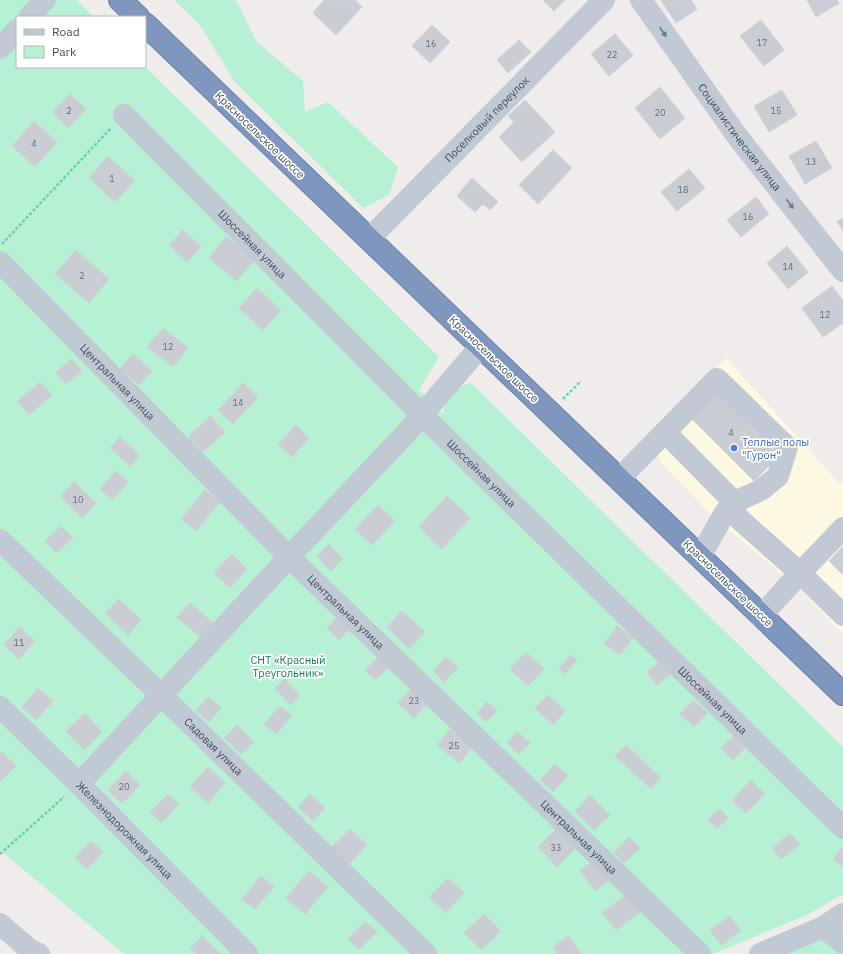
<svg xmlns="http://www.w3.org/2000/svg" width="843" height="954" font-family="'IBM Plex Sans',sans-serif">
<style>
.commercial{fill:#fdf8e2}
.green{fill:#b6f1d3}
.building{fill:#cacdd4;stroke:#cfd1d8}
.lines{fill:none;stroke-linecap:round;stroke-linejoin:round}
.highway-casing{stroke:#6b82ab;stroke-width:24}
.path{stroke:#6cd1ab;stroke-width:2.5;stroke-dasharray:3 2;stroke-linecap:butt}
.minor{stroke:#c1c9d5;stroke-width:22}
.highway{stroke:#7f97bf;stroke-width:22}
.oneway{fill:#6f7885}
.shop-dot{fill:#3f7fe0;stroke:#fff;stroke-width:1.5}
.labels{text-anchor:middle;stroke-width:3.5;stroke-linejoin:round;paint-order:stroke}
.number-label{font-size:9px;fill:#656d78}
.street-label{font-size:11px;fill:#434d5a;stroke:#fff}
.shop-label{font-size:11px;fill:#366cbe;stroke:#fff;text-anchor:start}
.park-label{font-size:11px;fill:#107f55;stroke:#fff}
</style>
<rect width="100%" height="100%" fill="#efeceb"/>
<!-- commercial -->
<path class="commercial" d="M726,358L839,483L843,485V634L798,588L710,514L660,461L652,433Z"/>
<!-- green -->
<path class="green" d="M0,0H76L94,17H17V67H145L312,230L439,357L419,390L443,414L445,403L453,389L471,383L843,747V894L807,915L712,954H124L0,850Z
M174,0H235L238,4L256,41L303,81L305,112L328,102L398,167L389,195L363,208L235,82L199,24Z
M843,928V954H786Z"/>
<!-- building -->
<path class="building" d="M324,0H355L362,7L336,35L313,13Z
M543,0H565L554,11Z
M661,0H691L697,9L676,23Z
M807,0H837L839,3L816,17Z
M761,20L784,50L764,66L740,36Z
M432,25L450,42L430,63L412,46Z
M615,34L633,55L609,76L591,54Z
M519,40L531,52L508,73L497,60Z
M660,87L685,118L660,139L635,108Z
M782,90L797,115L769,132L754,106Z
M70,94L86,109L68,128L52,112Z
M525,100L555,132L522,162L499,137L514,122L508,116Z
M34,121L57,142L35,167L12,146Z
M816,141L832,168L805,184L789,156Z
M553,150L572,168L538,204L519,185Z
M108,156L135,181L115,202L89,178Z
M689,169L705,188L677,211L661,192Z
M472,178L498,202L490,210L483,204L475,212L457,196Z
M756,197L769,214L741,237L727,220Z
M843,218V231L837,221Z
M183,230L201,247L187,262L169,245Z
M226,236L255,260L237,281L209,258Z
M787,246L808,272L788,289L767,263Z
M76,250L109,279L89,303L55,274Z
M832,286L843,301V323L823,337L802,308Z
M257,288L281,310L263,330L239,308Z
M163,328L188,348L173,367L147,347Z
M133,354L152,371L139,385L120,369Z
M71,359L82,371L66,384L56,373Z
M40,382L52,395L29,415L18,401Z
M243,383L258,397L233,424L218,410Z
M714,391L779,456L754,481L689,416Z
M210,416L225,432L203,452L188,437Z
M296,425L309,438L292,457L278,444Z
M120,437L140,456L130,466L110,448Z
M116,471L128,482L112,500L100,489Z
M74,482L96,503L82,518L60,496Z
M205,490L220,502L196,531L181,519Z
M447,496L470,518L442,549L419,527Z
M378,505L395,521L372,545L355,529Z
M61,526L73,538L56,553L45,541Z
M329,544L343,559L331,571L317,556Z
M843,546V575L829,561Z
M232,554L247,569L230,588L214,573Z
M119,599L141,620L128,635L105,613Z
M190,603L213,623L200,637L177,617Z
M402,611L425,632L409,649L387,627Z
M340,614L352,626L339,640L327,628Z
M617,626L633,638L620,655L604,644Z
M19,627L35,641L19,659L4,645Z
M526,652L544,669L528,686L510,669Z
M381,654L392,664L375,680L365,670Z
M570,655L577,660L565,674L559,669Z
M446,657L458,668L444,682L433,671Z
M660,661L671,674L657,685L647,672Z
M285,679L300,696L290,705L275,688Z
M415,685L430,700L414,718L398,703Z
M38,688L53,701L36,720L22,707Z
M548,695L565,711L553,725L535,708Z
M208,697L221,708L209,722L196,711Z
M693,700L708,713L694,727L680,714Z
M487,702L497,711L486,722L477,713Z
M280,706L292,716L276,734L264,724Z
M85,713L102,732L84,750L66,731Z
M237,725L254,742L241,754L224,738Z
M450,729L472,748L459,763L437,745Z
M517,731L530,743L519,754L507,743Z
M733,736L745,748L733,760L721,748Z
M626,745L661,778L651,789L615,756Z
M2,752L16,766L0,782V754Z
M555,764L568,776L553,792L540,780Z
M208,767L225,783L208,803L190,787Z
M126,771L140,785L122,804L108,790Z
M751,780L765,794L746,813L732,800Z
M168,794L179,804L161,823L150,812Z
M310,794L325,808L313,821L298,807Z
M590,795L610,815L594,830L575,811Z
M720,809L728,818L717,829L708,819Z
M350,829L367,845L349,864L332,847Z
M556,829L575,849L557,867L538,847Z
M790,833L800,844L781,859L772,848Z
M629,837L640,848L624,863L614,853Z
M91,841L103,852L87,869L75,858Z
M843,846V867L833,859Z
M596,859L611,879L595,891L580,871Z
M309,871L328,887L305,914L286,898Z
M261,876L274,887L255,909L242,899Z
M448,878L464,893L446,913L429,897Z
M630,892L644,909L616,930L602,913Z
M484,914L501,931L481,950L464,933Z
M730,916L741,931L721,945L710,930Z
M365,921L377,932L359,950L348,939Z
M202,936L220,954H196L190,948Z
M568,936L582,954H558L553,947Z"/>
<g class="lines">
<!-- highway casing -->
<g class="highway-casing">
<path id="highway" d="M120,0L138,17
M145,24L843,694"/>
</g>
<!-- path -->
<path class="path" d="M2,244L111,128
M563,399L581,381
M0,854L64,797"/>
<!-- minor -->
<g class="minor">
<path id="s1" d="M641,0L737,136L843,271"/>
<path d="M29,17L45,0"/>
<path d="M0,48L17,30"/>
<path id="s2" d="M124,115L422,415L843,828"/>
<path id="s3" d="M369,239L604,0"/>
<path id="s4" d="M0,262L289,557L700,954"/>
<path d="M665,432L717,379L787,447L778,476L761,490L734,502L737,517L800,573L843,615"/>
<path d="M619,479L665,432L734,502L724,514L700,557"/>
<path id="s5" d="M0,540L161,695L426,954"/>
<path d="M761,616L800,573L843,528"/>
<path id="s6" d="M0,707L79,784L247,954"/>
<path d="M79,784L289,557L408,431L481,346"/>
<path d="M0,924L30,950L39,954"/>
<path d="M823,927L843,943"/>
<path d="M760,954L823,927L843,914"/>
</g>
<!-- highway -->
<use href="#highway" class="highway"/>
</g>
<!-- one-way arrows -->
<defs><path id="oneway-solid" d="M-6-.8H1V-3.2L6.5 0L1 3.2V.8H-6Z"/></defs>
<g class="oneway">
<use href="#oneway-solid" transform="translate(663 32) rotate(55)"/>
<use href="#oneway-solid" transform="translate(790 204) rotate(52)"/>
</g>
<!-- markers -->
<circle class="shop-dot" cx="734" cy="448" r="4"/>
<g class="labels">
<!-- number labels -->
<g class="number-label">
<text x="762" y="46">17</text>
<text x="431" y="47">16</text>
<text x="612" y="58">22</text>
<text x="69" y="114">2</text>
<text x="776" y="114">15</text>
<text x="660" y="116">20</text>
<text x="34" y="147">4</text>
<text x="811" y="165">13</text>
<text x="112" y="182">1</text>
<text x="683" y="193">18</text>
<text x="748" y="220">16</text>
<text x="788" y="270">14</text>
<text x="82" y="279">2</text>
<text x="825" y="318">12</text>
<text x="168" y="350">12</text>
<text x="238" y="406">14</text>
<text x="731" y="436">4</text>
<text x="78" y="503">10</text>
<text x="19" y="646">11</text>
<text x="414" y="704">23</text>
<text x="454" y="749">25</text>
<text x="124" y="790">20</text>
<text x="556" y="851">33</text>
</g>
<!-- street labels -->
<g class="street-label">
<text dy="4" stroke="none"><textPath href="#s3" startOffset="168">Поселковый переулок</textPath></text>
<text transform="translate(260 135) rotate(44)" y="4">Красносельское шоссе</text>
<text dy="4" stroke="none"><textPath href="#s1" startOffset="169">Социалистическая улица</textPath></text>
<text dy="4" stroke="none"><textPath href="#s2" startOffset="182">Шоссейная улица</textPath></text>
<text transform="translate(494 359) rotate(44)" y="4">Красносельское шоссе</text>
<text dy="4" stroke="none"><textPath href="#s4" startOffset="168">Центральная улица</textPath></text>
<text dy="4" stroke="none"><textPath href="#s2" startOffset="506">Шоссейная улица</textPath></text>
<text transform="translate(728 583) rotate(44)" y="4">Красносельское шоссе</text>
<text dy="4" stroke="none"><textPath href="#s4" startOffset="492">Центральная улица</textPath></text>
<text dy="4" stroke="none"><textPath href="#s2" startOffset="830">Шоссейная улица</textPath></text>
<text dy="4" stroke="none"><textPath href="#s5" startOffset="297">Садовая улица</textPath></text>
<text dy="4" stroke="none"><textPath href="#s6" startOffset="175">Железнодорожная улица</textPath></text>
<text dy="4" stroke="none"><textPath href="#s4" startOffset="816">Центральная улица</textPath></text>
</g>
<!-- shop labels -->
<g class="shop-label">
<text x="742" y="446">Теплые полы<tspan x="742" dy="13">"Гурон"</tspan></text>
</g>
<!-- park labels -->
<g class="park-label">
<text x="288" y="664">СНТ «Красный<tspan x="288" dy="13">Треугольник»</tspan></text>
</g>
</g>
<!-- legend -->
<rect x="16" y="16" width="130" height="52" fill="#ffffff" stroke="#b4b8bd"/>
<rect x="24" y="29" width="20" height="6" fill="#c1c9d5" stroke="#b4b8bd"/>
<text x="52" y="36" font-size="12" fill="#434d5a">Road</text>
<rect x="24" y="46" width="20" height="12" fill="#b6f1d3" stroke="#b4b8bd"/>
<text x="52" y="56" font-size="12" fill="#434d5a">Park</text>
</svg>
